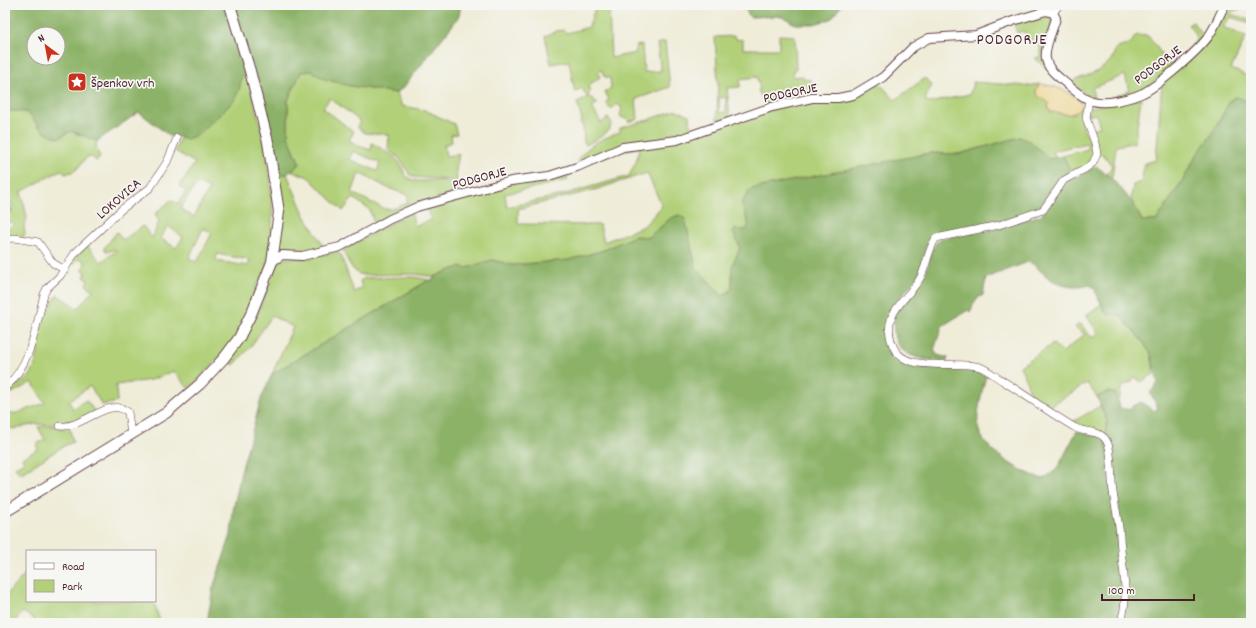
<svg xmlns="http://www.w3.org/2000/svg" width="1256" height="628" font-family="Dekko,sans-serif">
<style>
.green{fill:#b1d078;stroke:#7e7852;fill-rule:evenodd}
.forest{fill:#8cb268;stroke:#6b684a;fill-rule:evenodd}
.sand{fill:#eeda9e;stroke:#9c7c64}
.lines{fill:none;stroke-linecap:round;stroke-linejoin:round}
.minor-casing{stroke:#633e45;stroke-width:8}
.tertiary-casing{stroke:#633e45;stroke-width:10}
.secondary-casing{stroke:#633e45;stroke-width:12}
.minor{stroke:#fff;stroke-width:7}
.tertiary{stroke:#fff;stroke-width:8}
.secondary{stroke:#fff;stroke-width:10}
.labels{text-anchor:middle;stroke-width:3.5;stroke-linejoin:round;paint-order:stroke}
.street-label{font-size:14px;fill:#4a1f2b;stroke:#f6f6f2}
.poi-label{font-size:14px;fill:#4a1f2b;stroke:#f6f6f2;text-anchor:start}
.quarter-label{font-size:16px;letter-spacing:1px;fill:#4a1f2b;stroke:#f6f6f2}
</style>
<rect width="100%" height="100%" fill="#f6f6f2"/>
<filter id="ink" filterUnits="userSpaceOnUse"><feTurbulence type="fractalNoise" baseFrequency=".025" numOctaves="2"/><feDisplacementMap in="SourceGraphic" scale="8" xChannelSelector="R" yChannelSelector="G"/><feConvolveMatrix kernelMatrix="1 2 1 2 8 2 1 2 1" color-interpolation-filters="sRGB"/></filter>
<filter id="wash" filterUnits="userSpaceOnUse"><feTurbulence type="fractalNoise" baseFrequency=".012" numOctaves="4" result="noise"/><feDisplacementMap in="SourceGraphic" scale="16" xChannelSelector="R" yChannelSelector="G"/><feGaussianBlur stdDeviation="0.9" result="paint"/><feColorMatrix in="noise" values="0 0 0 0 0 0 0 0 0 0 0 0 0 0 0 0 0 1.4 0 .05"/><feComposite in="paint" operator="in"/></filter>
<g filter="url(#wash)">
<rect width="100%" height="100%" fill="#efecd8"/>
<!-- green -->
<path class="green" d="M596,5H609L611,58L635,53L636,46L642,45L644,72L661,71L657,44L665,42L670,87L636,99L638,119L628,122L627,118H622L620,115L622,109L618,104L610,109L606,102L609,100L605,92L611,88L610,78L605,77L601,70L598,72L600,77L588,86L590,91L588,96L598,103L592,107L601,123L608,118L612,123C610,134 596,139 586,145L584,142L583,127L580,122L582,120L577,103L587,98L582,88L575,92L574,89L569,61L551,64L545,36L556,31L564,30L567,33L589,27Z
M1228,5H1238L1240,9L1231,12V14L1251,20V23L1230,17L1223,27L1246,37L1231,69L1251,77V102L1236,97L1230,100L1213,133L1196,156L1183,180L1156,221H1142L1131,199L1133,185L1141,182L1145,163L1156,160L1162,82L1194,55Z
M1046,13L1053,18L1049,36V70L1035,58L1040,57V42H1032L1023,31L1017,33L1014,24Z
M1193,22L1203,37L1198,44L1142,92L1106,100L1129,91L1125,75L1092,88L1094,99L1073,85L1076,79C1090,76 1114,66 1115,49C1119,47 1126,46 1129,44C1139,36 1129,34 1148,36L1171,66C1176,61 1195,46 1196,39C1197,33 1192,29 1188,25Z
M779,35L795,36L796,69L793,70V77L803,76L804,79L811,80L810,91L807,95L768,105L762,99L758,90L760,89L757,77L740,79V87L727,88L730,118L717,120L718,83L715,37L735,36L736,39L743,40V49H779ZM726,97V112L719,113V98Z
M312,71C337,88 367,87 396,93L402,106L425,110L454,124L457,134L451,135L452,142L444,145L446,156L459,154L456,169L457,184L450,180L414,177L410,175L399,158L388,150L389,135L365,133L357,127L360,121L330,98L323,108L354,132L349,140L358,146L371,150L372,143C380,148 392,154 398,161C403,167 404,178 413,180C427,184 451,173 458,192L401,210L374,224L370,210L353,198L343,211L308,177L290,170L300,164L288,136V100L301,72ZM353,151L380,163L377,171L349,159ZM359,173L388,188L408,195L407,203L393,209H385L352,193Z
M245,72C265,132 282,206 266,268C264,274 259,280 256,287C252,300 251,312 244,324C229,349 209,368 189,389L174,371L151,380L116,385L117,402L102,405L90,386L69,401L73,409L86,400L96,413L64,425L36,424L13,429L5,425V414L17,413L45,403L32,382L5,397V391C10,387 13,387 19,384C34,378 35,364 39,350L32,348L43,309L51,306L57,295L78,308L93,290L86,285L88,280L84,277L86,273L83,270L85,262L80,258L74,264L71,262L87,245L101,262L116,251L115,249L107,252L104,248L117,232L123,240L143,226L151,237H153L159,221L155,214L171,200L178,204L186,191L179,186L195,163L175,151L180,137L183,139L198,135L208,124L239,90L242,74ZM197,183L209,189L194,217L180,209ZM168,226L183,237L176,248L160,238ZM203,228L212,233L197,262L189,258ZM217,254L250,260L248,266L216,261Z
M925,78L932,85L925,100L929,103L970,94L973,82L1028,86L1039,84L1036,91L1049,103L1048,108L1051,112C1067,113 1072,119 1083,105C1084,110 1081,115 1082,120C1085,143 1112,162 1071,172L1063,156L1088,149L1087,143L1053,151L1056,158L1050,159L1031,142L1020,137L959,154L930,153L751,189L746,219L749,225L745,230L740,231V248L732,266V289L723,296L696,268L685,219L679,215L671,218L649,237L635,236L604,250L569,260L513,265L493,260L467,268L461,267L450,270L434,277L415,274L362,275C350,271 348,260 343,250L411,212L415,226L431,220L426,207L509,184L566,173L568,180L505,194L507,207L558,196L629,176L636,162L640,146L791,104L862,94L879,83L895,100ZM647,173L662,206L644,226L604,242L600,225L518,224V209L594,190Z
M1141,98L1135,142L1116,146L1112,178L1107,174L1112,166L1103,154L1098,155L1092,129L1100,127L1096,114L1088,115L1089,109C1095,105 1131,100 1141,98Z
M676,110L689,115L691,133L580,163L578,160C588,144 604,138 620,132V128L648,120Z
M5,111C25,112 27,108 38,127L67,134L70,131L97,141L96,146L100,158L96,161L92,157H87L75,171L65,174L61,170L21,192L27,217L24,225L25,234L23,237H5V232L14,224L12,222L5,224V213L13,206L12,203L9,205L5,200Z
M287,174L304,214L325,249L292,252L287,251L279,242L284,209L278,175Z
M337,252L341,255L354,292L362,288L360,281L365,278L414,277L429,280L272,374L293,327L272,316L251,346L234,365L228,361C250,333 264,302 275,268L279,262L286,258H307Z
M1102,304L1105,312L1119,314L1143,342L1151,354L1154,374L1141,382L1135,377L1133,378L1132,382L1124,385L1120,391V398L1117,400L1115,393L1108,392L1097,397L1087,383L1047,408L1030,394L1026,379L1020,366L1053,344L1063,352L1085,334L1075,327L1080,323L1092,338L1098,333L1086,315Z
M1100,406L1107,421L1105,435L1071,423Z
M50,426L70,429L73,442L62,447L20,474L15,467L24,462L22,458L38,449L36,444L45,440L38,427Z
M27,572V601H145L155,605L160,623H33L35,620L23,612L13,623H5V596Z"/>
<!-- forest -->
<path class="forest" d="M5,5H224L245,72L242,74L239,90L234,101L198,135L187,139L174,135L171,137L139,112L97,141L70,131L59,138L44,132L27,112L5,111ZM34,34H58V58H34Z
M233,5H461V6L458,18L403,88L396,93L350,86L324,79L312,71L301,72L288,100V136L300,164L287,174L278,175L268,118Z
M743,5H842L831,19L814,24H795L785,18L777,16L750,17Z
M1236,97L1251,102V623H1122L1126,607L1105,435L1107,421L1097,397L1108,392L1115,393L1121,409H1128L1141,402L1154,411L1158,408L1150,393L1158,383L1151,354L1143,342L1119,314L1108,315L1105,312L1094,288L1090,285C1072,290 1057,286 1043,273C1038,269 1034,263 1028,262L986,278L983,295L976,299L970,312L968,310L942,326L934,350L937,355L948,358L947,361C924,361 891,357 894,326C894,320 895,314 898,308C904,297 918,290 924,278C930,266 929,247 940,239L995,229L1041,215L1047,209L1064,182L1084,174L1096,166C1118,183 1129,195 1142,221H1156L1183,180L1196,156L1213,133L1230,100Z
M1020,137L1031,142L1050,159L1063,156L1071,172L1060,178L1038,211L970,229L941,233L931,237L926,246L919,276L893,305L887,318L886,332L890,348L913,365L932,368H970L987,372C983,386 976,414 978,427C982,450 1023,474 1044,479L1057,469L1077,431L1100,437L1105,442L1109,460L1107,471L1116,519L1122,603L1116,623H207L213,588L231,535L233,511L241,472L261,399L272,374L429,280L432,281L434,277L450,270L461,267L467,268L484,262L493,260L513,265L569,260L604,250L635,236L649,237L671,218L679,215L685,219L696,268L723,296L732,289V266L740,248L733,232L735,229L745,230L749,225L741,203L751,189L930,153L959,154Z"/>
<!-- sand -->
<path class="sand" d="M1039,84C1054,85 1074,92 1083,105C1072,119 1067,113 1051,112L1048,108L1049,103L1038,96L1036,91Z"/>
</g>
<g filter="url(#ink)">
<g class="lines">
<!-- minor casing -->
<g class="minor-casing">
<path id="minor" d="M1053,13L1059,5
M1089,99L1086,118L1095,143L1097,154L1093,163L1085,169L1064,180L1043,210L999,225L936,238C927,251 927,267 919,280C905,302 880,314 893,346C905,375 956,359 980,367C988,370 996,377 1003,381C1027,396 1050,413 1074,427C1085,434 1102,428 1108,444C1112,454 1111,479 1113,492C1115,507 1119,521 1120,537C1121,564 1131,597 1120,623
M5,210L7,208
M5,239L15,238L38,242L53,263L65,270
M5,388C31,365 36,327 44,294L47,288L60,276L75,253L122,209L150,188L167,162L177,138
M60,426C83,429 108,396 128,412L131,435"/>
</g>
<!-- tertiary casing -->
<g class="tertiary-casing">
<path id="tertiary" d="M272,262L282,255L302,256L340,247L390,219L417,207L511,181L549,176L577,167L623,147L677,140L772,107L812,98H838L853,95L883,77L913,47L929,38L976,35L1013,21L1046,11L1053,13L1056,18C1053,30 1044,46 1046,59C1048,69 1055,74 1062,80C1070,87 1082,98 1092,101C1106,105 1130,99 1143,93C1159,85 1197,52 1208,37C1215,28 1219,15 1225,5"/>
</g>
<!-- secondary casing -->
<g class="secondary-casing">
<path id="secondary" d="M5,512L166,413L200,384L224,358L239,338L252,312L272,262L279,212L268,142L250,71L230,5"/>
</g>
<!-- minor -->
<use href="#minor" class="minor"/>
<!-- tertiary -->
<use href="#tertiary" class="tertiary"/>
<!-- secondary -->
<use href="#secondary" class="secondary"/>
</g>
</g>
<!-- icons -->
<defs>
<g id="sight-square" transform="scale(1)"><rect x="-9" y="-9" width="18" height="18" rx="4" fill="#c8321e" stroke="#f6f6f2"/><path d="M0-6L1.8-2.2L6-1.7L2.9 1.2L3.7 5.4L0 3.3L-3.7 5.4L-2.9 1.2L-6-1.7L-1.8-2.2Z" fill="#fff"/></g>
</defs>
<g fill-rule="evenodd">
<use href="#sight-square" x="77" y="82"/>
</g>
<g class="labels">
<!-- street labels -->
<g class="street-label">
<text transform="translate(1157 64) rotate(-37)" y="5">PODGORJE</text>
<text transform="translate(790 92) rotate(-12)" y="5">PODGORJE</text>
<text transform="translate(479 177) rotate(-15)" y="5">PODGORJE</text>
<text transform="translate(118 198) rotate(-41)" y="5">LOKOVICA</text>
</g>
<!-- poi labels -->
<g class="poi-label">
<text x="91" y="87">Špenkov vrh</text>
</g>
<!-- quarter labels -->
<g class="quarter-label">
<text x="1012" y="44">PODGORJE</text>
</g>
</g>
<!-- margin -->
<rect width="1256" height="628" fill="none" stroke="#f6f6f2" stroke-width="20"/>
<!-- legend -->
<rect x="26" y="550" width="130" height="52" fill="#f6f6f2" stroke="#b1a0a2"/>
<rect x="34" y="563" width="20" height="6" fill="#ffffff" stroke="#b1a0a2"/>
<text x="62" y="570" font-size="12" fill="#4a1f2b">Road</text>
<rect x="34" y="580" width="20" height="12" fill="#b1d078" stroke="#b1a0a2"/>
<text x="62" y="590" font-size="12" fill="#4a1f2b">Park</text>
<!-- north arrow -->
<g transform="translate(46 46) rotate(328)"><circle r="19" fill="#f6f6f2" stroke="#b1a0a2"/>
<path d="M0-3L7 15L0 10L-7 15Z" fill="#c8321e"/>
<text y="-6" font-size="11" font-weight="bold" text-anchor="middle" fill="#4a1f2b">N</text>
</g>
<!-- scale -->
<path d="M1102 594v6h92v-6" fill="none" stroke="#4a1f2b" stroke-width="2"/>
<text x="1108" y="594" font-size="12" fill="#4a1f2b" stroke="#f6f6f2" stroke-width="3" paint-order="stroke">100 m</text>
</svg>
